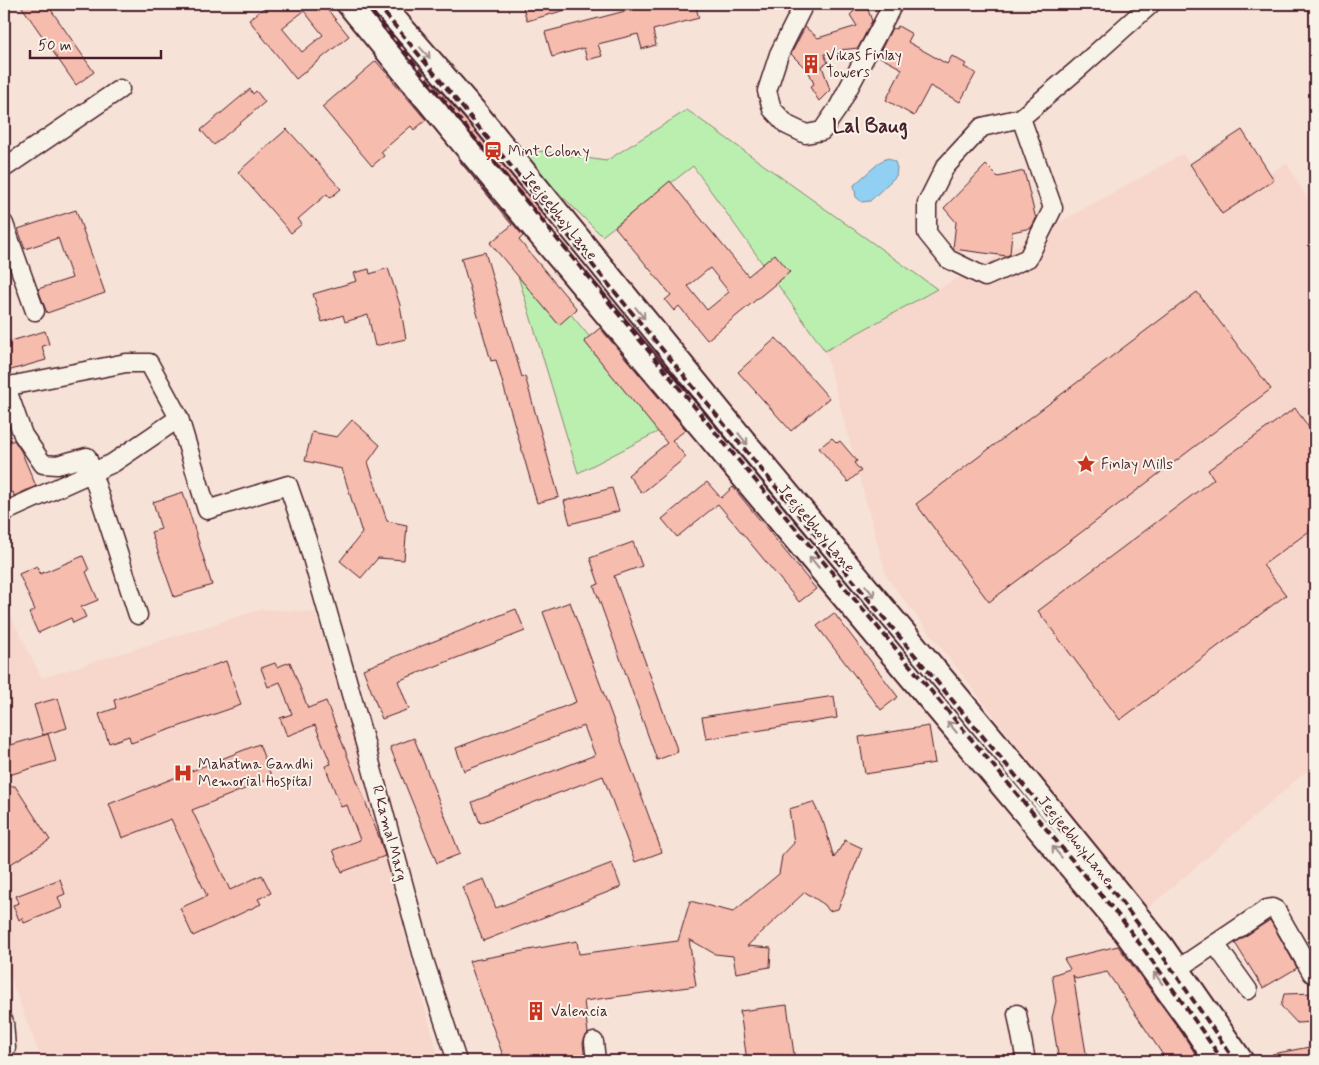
<svg xmlns="http://www.w3.org/2000/svg" width="1319" height="1065" font-family="Mynerve,sans-serif">
<style>
.built{fill:#f7d7cb}
.green{fill:#bbefb0;stroke:#82876e}
.water{fill:#91d0f2;stroke:#7589a2}
.building{fill:#f6bcae;stroke:#4a1f2b;fill-rule:evenodd}
.lines{fill:none;stroke-linecap:round;stroke-linejoin:round}
.minor-casing{stroke:#4a1f2b;stroke-width:21}
.tertiary-casing{stroke:#4a1f2b;stroke-width:26}
.minor{stroke:#f7f3e8;stroke-width:18}
.tertiary{stroke:#f7f3e8;stroke-width:22}
.rail{stroke:#4a1f2b;stroke-width:4;stroke-dasharray:8 4;stroke-linecap:butt}
.oneway{stroke:#a0898a}
.labels{text-anchor:middle;stroke-width:4;stroke-linejoin:round;paint-order:stroke}
.poi-label{font-size:15px;fill:#4a1f2b;stroke:#f7f3e8;text-anchor:start}
.street-label{font-size:15px;fill:#4a1f2b;stroke:#f7f3e8}
.district-label{font-size:20px;font-weight:bold;fill:#4a1f2b;stroke:#f7f3e8}
</style>
<rect width="100%" height="100%" fill="#f7e2d7"/>
<filter id="ink" filterUnits="userSpaceOnUse"><feTurbulence type="fractalNoise" baseFrequency=".02" numOctaves="2"/><feDisplacementMap in="SourceGraphic" scale="10" xChannelSelector="R" yChannelSelector="G"/><feConvolveMatrix kernelMatrix="1 2 1 2 8 2 1 2 1" color-interpolation-filters="sRGB"/></filter>
<g filter="url(#ink)">
<!-- built -->
<path class="built" d="M1183,154L1217,204L1287,163L1315,212V764L1145,911L887,578L825,351Z
M4,603L42,678L262,609L315,612L391,867L403,929L440,1061H42L4,961Z"/>
<!-- green -->
<path class="green" d="M687,110L937,289L825,351L693,166L602,236L513,147L606,161Z
M506,236L665,428L578,473Z"/>
<!-- water -->
<path class="water" d="M888,158L895,162L897,168L896,176L870,201L862,202L856,197L854,185L881,161Z"/>
<!-- building -->
<path class="building" d="M20,4H47L94,72L76,85Z
M269,4H323L349,36L296,79L249,20ZM304,11L323,35L302,52L282,28Z
M522,4H572V8L527,21Z
M652,4H695L699,18L653,30L656,45L642,49L638,34L598,44L602,56L587,60L584,48L552,57L545,32Z
M851,4H866L872,21L858,48L840,50V53L824,54L828,63L822,66L830,90L819,101L810,87L814,84L809,72L791,54L805,27L818,38L857,26L850,15L854,11Z
M898,26L912,34L908,42L947,64L952,56L966,64L964,67L976,73L960,102L930,86L914,116L886,100L902,69L878,56L892,28L896,29Z
M376,61L426,120L414,130L411,126L381,152L384,156L372,166L322,107Z
M432,82L470,125L546,218L544,220L463,124L430,83Z
M250,89L253,94L256,91L265,102L214,145L201,130Z
M287,129L341,189L330,198L327,194L298,219L302,224L291,233L238,172Z
M1242,130L1274,180L1222,214L1190,164Z
M458,159L523,236L519,240L577,309L559,325L490,243L512,225Z
M986,165L998,177L1024,171L1036,219L1031,228L1012,232L1010,254L1007,256L953,249L956,222L944,208Z
M670,181L748,276L775,254L790,272L707,340L679,306L674,311L665,300L671,295L615,227ZM710,268L729,292L707,310L688,286Z
M76,210L105,293L47,313L38,289L72,278L58,238L25,249L18,229Z
M485,252L522,377L525,376L559,497L537,503L496,360L491,361L461,258Z
M388,268L400,305L406,339L375,346L368,315L345,322L343,315L322,322L313,294L357,281L354,273L369,269L370,274Z
M1197,292L1271,389L989,602L916,504Z
M600,328L686,430L672,440L686,457L642,493L628,475L667,443L584,341Z
M45,331L49,344L42,346L46,360L4,372V343Z
M776,338L829,398L791,431L738,372Z
M1295,408L1315,436V527L1263,565L1286,595L1120,720L1038,611L1214,479L1208,470Z
M352,420L380,445L368,462L387,521L407,525L404,560L378,558L361,578L340,561L362,533L342,469L305,461L312,432L337,437Z
M832,438L837,443L840,441L857,461L854,463L861,471L848,482L819,448Z
M14,440L21,451L36,486L14,496L13,492L4,496V445Z
M707,482L721,498L733,487L816,589L799,602L718,504L677,537L662,519Z
M612,488L619,511L570,524L564,501Z
M183,492L212,585L174,597L151,532L161,529L153,502Z
M633,542L642,566L614,576L678,752L657,760L594,586L599,584L590,558Z
M83,556L89,570L86,572L98,600L81,607L86,617L73,623L71,618L38,633L29,613L35,610L19,574L37,566L40,574Z
M570,602L662,852L635,862L603,776L480,823L472,802L595,755L584,726L464,771L456,748L576,702L543,612Z
M516,609L525,631L398,681L409,709L382,719L363,669Z
M834,613L898,697L881,710L817,626Z
M226,661L241,705L131,743L129,736L109,743L99,714L116,708L114,700Z
M290,662L308,708L326,701L379,837L385,856L342,872L333,850L360,840L347,805L341,807L325,766L331,764L315,725L287,736L280,718L292,714L280,682L268,687L261,668L275,663L277,667Z
M834,696L837,718L706,739L702,717Z
M58,698L67,728L43,735L34,705Z
M929,726L935,763L865,774L859,737Z
M48,734L56,761L9,775L4,757V747Z
M414,738L460,854L437,863L390,747Z
M259,744L272,778L192,810L230,890L262,875L271,893L258,899L261,904L193,936L180,908L207,896L171,819L122,838L109,804Z
M4,786H15L50,840L4,868Z
M813,802L824,824L834,858L845,840L862,848L838,909L829,911L825,905L805,892L747,946L771,948L770,967L736,973L733,956L715,954L689,939L696,986L584,1001L588,1033L585,1037L583,1043L585,1061H505L469,961L577,941L579,954L678,941L690,901L733,912L779,874L782,856L794,843L789,809Z
M612,863L621,887L483,941L462,887L484,879L496,908Z
M60,879L65,894L58,897L62,908L24,923L22,918L19,920L13,905L19,903L16,896Z
M1270,920L1297,968L1263,988L1235,943Z
M1118,946L1182,1033L1200,1061H1167L1107,972L1076,979L1073,975L1087,1059L1059,1061L1052,1018L1056,1001L1052,975L1070,969L1064,959Z
M1315,993L1314,1022L1297,1023L1281,1006L1284,994Z
M787,1005L795,1061H747L740,1011Z
M1315,1046V1061H1273L1272,1054Z"/>
<g class="lines">
<!-- minor casing -->
<g class="minor-casing">
<path id="minor" d="M804,4L779,54L767,91L772,109L787,125L806,134L822,131L838,108L893,4
M1021,118L1053,208L1028,258L985,277L948,259L927,233V203L945,167L982,127L1021,118L1077,70L1151,4
M4,168L120,89
M4,224L35,311
M4,387L126,363H149L179,418
M6,387L23,435L43,464L57,465L87,457L138,615
M4,512L113,463L179,418L207,510L288,485L307,540L365,743L424,960L457,1061
M1215,944L1248,990
M1178,969L1267,909L1272,908L1276,910L1312,973
M1017,1014L1026,1061
M4,1022L6,1048
M594,1042L596,1061"/>
</g>
<!-- tertiary casing -->
<g class="tertiary-casing">
<path id="tertiary" d="M348,4L453,132L1127,935L1193,1026L1216,1061
M382,4L480,117L747,444L1005,753L1162,946L1242,1061"/>
</g>
<!-- minor -->
<use href="#minor" class="minor"/>
<!-- tertiary -->
<use href="#tertiary" class="tertiary"/>
<!-- rail -->
<path class="rail" d="M365,4L720,438L1123,921L1180,999L1223,1061
M377,4L927,670L1120,900L1167,962L1235,1061"/>
</g>
<!-- one-way arrows -->
<defs><path id="oneway-shaft" d="M-6 0H5M1.5-3L5.5 0L1.5 3" fill="none" stroke-width="1.6" stroke-linecap="round" stroke-linejoin="round" transform="scale(1.25)"/></defs>
<g class="oneway">
<use href="#oneway-shaft" transform="translate(425 53) rotate(49)"/>
<use href="#oneway-shaft" transform="translate(640 313) rotate(51)"/>
<use href="#oneway-shaft" transform="translate(743 439) rotate(51)"/>
<use href="#oneway-shaft" transform="translate(814 562) rotate(-130)"/>
<use href="#oneway-shaft" transform="translate(870 591) rotate(50)"/>
<use href="#oneway-shaft" transform="translate(952 727) rotate(-130)"/>
<use href="#oneway-shaft" transform="translate(1057 852) rotate(-130)"/>
<use href="#oneway-shaft" transform="translate(1158 978) rotate(-126)"/>
</g>
</g>
<!-- icons -->
<defs>
<g id="building-bare" transform="scale(1.5)"><path d="M-4-6H4V6H1V3H-1V6H-4ZM-2.5-4.3h1.7v1.8h-1.7ZM.8-4.3h1.7v1.8H.8ZM-2.5-1h1.7V.8h-1.7ZM.8-1h1.7V.8H.8Z" fill="#c8321e" stroke="#f7f3e8" stroke-width="2.5" paint-order="stroke"/></g>
<g id="station-bare" transform="scale(1.5)"><path d="M-3-6H3Q5-6 5-4V2Q5 4 3 4L4.5 6H3L1.5 4h-3L-3 6H-4.5L-3 4Q-5 4-5 2V-4Q-5-6-3-6ZM-3.5-4v3h7v-3ZM-3.5 1v1.5H-2V1ZM2 1v1.5H3.5V1Z" fill="#c8321e" stroke="#f7f3e8" stroke-width="2.5" paint-order="stroke"/></g>
<g id="sight-bare" transform="scale(1.5)"><path d="M0-6L1.8-2.2L6-1.7L2.9 1.2L3.7 5.4L0 3.3L-3.7 5.4L-2.9 1.2L-6-1.7L-1.8-2.2Z" fill="#c8321e" stroke="#f7f3e8" stroke-width="2.5" paint-order="stroke"/></g>
<g id="hospital-bare" transform="scale(1.5)"><path d="M-5-5h3v3.5h4V-5h3V5h-3V1.5h-4V5h-3Z" fill="#c8321e" stroke="#f7f3e8" stroke-width="2.5" paint-order="stroke"/></g>
</defs>
<g fill-rule="evenodd">
<use href="#building-bare" x="811" y="64"/>
<use href="#station-bare" x="493" y="151"/>
<use href="#sight-bare" x="1086" y="464"/>
<use href="#hospital-bare" x="183" y="773"/>
<use href="#building-bare" x="536" y="1011"/>
</g>
<g class="labels">
<!-- poi labels -->
<g class="poi-label">
<text x="826" y="60">Vikas Finlay<tspan x="826" dy="17">Towers</tspan></text>
<text x="508" y="156">Mint Colony</text>
<text x="1101" y="469">Finlay Mills</text>
<text x="198" y="769">Mahatma Gandhi<tspan x="198" dy="17">Memorial Hospital</tspan></text>
<text x="551" y="1016">Valencia</text>
</g>
<!-- street labels -->
<g class="street-label">
<text transform="translate(560 215) rotate(51)" y="5">Jeejeebhoy Lane</text>
<text transform="translate(817 528) rotate(50)" y="5">Jeejeebhoy Lane</text>
<text transform="translate(390 833) rotate(75)" y="5">R Kamal Marg</text>
<text transform="translate(1076 840) rotate(51)" y="5">Jeejeebhoy Lane</text>
</g>
<!-- district labels -->
<g class="district-label">
<text x="870" y="132">Lal Baug</text>
</g>
</g>
<!-- margin -->
<rect width="1319" height="1065" fill="none" stroke="#f7f3e8" stroke-width="20"/>
<rect x="10" y="10" width="1299" height="1045" fill="none" stroke="#4a1f2b" stroke-width="2" filter="url(#ink)"/>
<!-- scale -->
<path d="M30 50v8h131v-8" fill="none" stroke="#4a1f2b" stroke-width="2.5"/>
<text x="38" y="50" font-size="15" fill="#4a1f2b" stroke="#f7f3e8" stroke-width="4" paint-order="stroke">50 m</text>
</svg>
